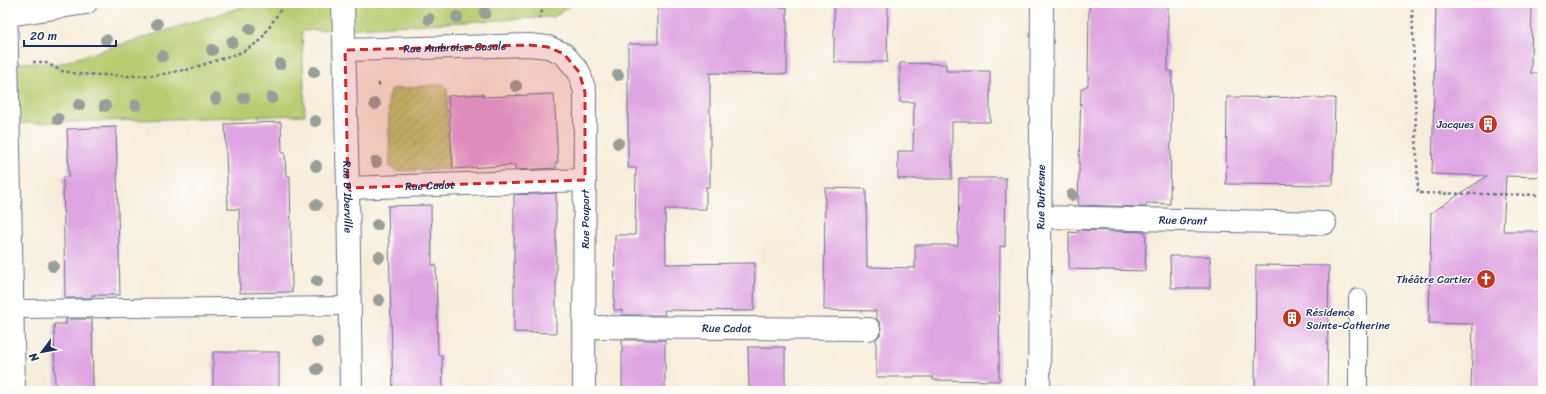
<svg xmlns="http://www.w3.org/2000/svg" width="1546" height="394" font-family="Sriracha,sans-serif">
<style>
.park{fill:#b8cb6f;stroke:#6a7d66}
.garden{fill:url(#garden-furrows);stroke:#6a7d66}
.building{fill:#dfa5e2}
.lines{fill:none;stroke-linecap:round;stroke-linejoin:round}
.lane-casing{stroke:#68728a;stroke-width:20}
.street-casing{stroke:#68728a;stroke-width:24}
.secondary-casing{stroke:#68728a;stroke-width:24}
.primary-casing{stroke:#68728a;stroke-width:24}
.path{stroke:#68728a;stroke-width:2.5;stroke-dasharray:3 3;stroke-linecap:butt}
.lane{stroke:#fff;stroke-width:18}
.street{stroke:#fff;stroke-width:22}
.secondary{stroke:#fff;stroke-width:22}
.primary{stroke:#fff;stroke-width:22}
.tree{fill:#989e99}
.marked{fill:#d62828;fill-opacity:0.2;stroke:#d62828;stroke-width:3;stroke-dasharray:8 5;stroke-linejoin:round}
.labels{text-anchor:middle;stroke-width:3;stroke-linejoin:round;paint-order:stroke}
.street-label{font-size:11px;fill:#1b2f5e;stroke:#fdfcf7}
.poi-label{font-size:11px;fill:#1b2f5e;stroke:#fdfcf7;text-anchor:end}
</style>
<defs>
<pattern id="garden-furrows" width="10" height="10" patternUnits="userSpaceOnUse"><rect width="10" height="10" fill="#b8cb6f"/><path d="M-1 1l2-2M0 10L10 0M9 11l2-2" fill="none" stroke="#95a55e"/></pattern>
</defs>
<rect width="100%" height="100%" fill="#fdfcf7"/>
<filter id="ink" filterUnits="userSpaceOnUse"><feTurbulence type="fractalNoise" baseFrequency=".025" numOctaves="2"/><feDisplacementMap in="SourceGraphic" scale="8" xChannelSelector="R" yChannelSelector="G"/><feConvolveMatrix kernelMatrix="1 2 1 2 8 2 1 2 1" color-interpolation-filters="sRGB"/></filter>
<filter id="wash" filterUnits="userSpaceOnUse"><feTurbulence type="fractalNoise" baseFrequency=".012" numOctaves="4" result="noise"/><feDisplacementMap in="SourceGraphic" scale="16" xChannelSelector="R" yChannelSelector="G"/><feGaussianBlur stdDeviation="0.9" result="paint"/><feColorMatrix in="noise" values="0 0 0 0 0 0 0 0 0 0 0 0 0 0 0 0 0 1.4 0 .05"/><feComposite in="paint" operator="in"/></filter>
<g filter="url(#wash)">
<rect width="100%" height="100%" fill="#f7eddb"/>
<!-- park -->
<path class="park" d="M255,3H573L554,17L302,31L305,115L3,124V62L58,64Z"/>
<!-- garden -->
<path class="garden" d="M443,84L447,89L449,169L395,171L390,167L388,97L392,89Z"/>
<g id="blocks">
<!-- building -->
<path class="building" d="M658,3H777V7H787V74L710,73V187H706V209H665L666,264L755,263L754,311L664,310L665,315H622V310H614L615,235H635L636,168H628V44H658Z
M834,3H888L887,62H834Z
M1089,3H1168V71H1172L1170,204L1146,203V207L1078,205L1081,89L1088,85Z
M1436,3H1532L1531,73L1543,74V177L1506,176L1503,231H1532L1543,234V391H1471L1473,324L1429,323L1431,213L1487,176L1432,174Z
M900,63L946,64V71H990V122H952V179H898V151H913L914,102H900Z
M483,94V97L554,94L558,162H556V168L515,170V165L453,169L448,96Z
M1227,97L1335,98L1333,185L1226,184Z
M281,122L282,153H285L286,176H290L292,292L240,293L239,209H228L225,124Z
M116,127L120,295H92V298H65L63,177H69L67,129Z
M959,178H1006L1005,247L1000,246L999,381L933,380V377H876V339L880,335L881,329L880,323L876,318V311L824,310L825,188L866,189L867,267L915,268V245H958Z
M556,193V333L514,332V195Z
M431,205L432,265H436L438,355H442L443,391H393L388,206Z
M1078,230L1146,232L1145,271L1069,269V232L1078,233Z
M1170,256H1210V288H1171Z
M1256,265L1329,266L1327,391H1255Z
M66,319H92L93,391H55L54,324H66Z
M622,340H665V391H622Z
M748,347H785V391H749Z
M213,352H279V391H213Z"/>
</g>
</g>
<g filter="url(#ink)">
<use href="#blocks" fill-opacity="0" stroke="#68728a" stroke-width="1"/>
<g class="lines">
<!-- lane casing -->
<g class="lane-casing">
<path id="lane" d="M13,309L350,306
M1358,391V298"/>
</g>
<!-- street casing -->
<g class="street-casing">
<g id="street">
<path id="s1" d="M345,50L529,45L548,47L564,54L579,72L585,92L584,391"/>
<path id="s2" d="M348,188L585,180"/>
<path id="s3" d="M1041,217L1325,223"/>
<path id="s4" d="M584,327L869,329"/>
<path id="s5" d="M1039,391L1042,3"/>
</g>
</g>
<!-- secondary casing -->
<g class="secondary-casing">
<g id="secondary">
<path d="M6,3L14,391"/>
<path id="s6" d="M343,3L348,188L351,391"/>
</g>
</g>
<!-- primary casing -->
<g class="primary-casing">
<path id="primary" d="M3,16L86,3"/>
</g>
<!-- path -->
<path class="path" d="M1412,3L1418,193L1543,195
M539,19L545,3
M33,62H44L62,71L79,74L128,76L157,75L190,69L242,52L260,41L285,3
M378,83L381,87"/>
<!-- lane -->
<use href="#lane" class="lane"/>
<!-- street -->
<use href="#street" class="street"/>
<!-- secondary -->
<use href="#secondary" class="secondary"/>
<!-- primary -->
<use href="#primary" class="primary"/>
</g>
<!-- trees -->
<g class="tree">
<circle cx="485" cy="13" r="6"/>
<circle cx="457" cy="17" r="6"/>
<circle cx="429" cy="19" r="6"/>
<circle cx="157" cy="24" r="6"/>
<circle cx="250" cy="29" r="6"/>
<circle cx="106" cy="40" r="6"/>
<circle cx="232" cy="42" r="6"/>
<circle cx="212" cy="50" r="6"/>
<circle cx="162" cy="56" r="6"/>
<circle cx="280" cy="64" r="6"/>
<circle cx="314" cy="72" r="6"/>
<circle cx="618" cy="75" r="6"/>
<circle cx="516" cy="86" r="6"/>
<circle cx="244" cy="98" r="6"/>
<circle cx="272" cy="98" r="6"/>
<circle cx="216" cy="99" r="6"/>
<circle cx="375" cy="104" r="6"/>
<circle cx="79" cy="105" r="6"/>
<circle cx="136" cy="105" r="6"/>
<circle cx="105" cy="106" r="6"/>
<circle cx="58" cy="119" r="6"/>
<circle cx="315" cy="121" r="6"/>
<circle cx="618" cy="143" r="6"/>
<circle cx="376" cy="162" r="6"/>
<circle cx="316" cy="166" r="6"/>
<circle cx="1072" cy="195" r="6"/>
<circle cx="316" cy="205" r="6"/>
<circle cx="377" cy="225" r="6"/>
<circle cx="379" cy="257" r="6"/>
<circle cx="53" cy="266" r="6"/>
<circle cx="317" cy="281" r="6"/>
<circle cx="379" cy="300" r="6"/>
<circle cx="317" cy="342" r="6"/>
<circle cx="317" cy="369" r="6"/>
</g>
</g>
<!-- marked area -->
<path class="marked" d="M529,45L548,47L564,54L579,72L585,92V180L348,188L345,50Z"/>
<!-- icons -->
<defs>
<g id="building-disc" transform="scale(1)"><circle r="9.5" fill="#c8321e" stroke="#fdfcf7"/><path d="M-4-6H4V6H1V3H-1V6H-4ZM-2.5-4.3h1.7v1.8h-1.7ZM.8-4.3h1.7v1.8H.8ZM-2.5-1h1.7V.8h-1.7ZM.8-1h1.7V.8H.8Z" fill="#fff"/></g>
<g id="church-disc" transform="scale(1)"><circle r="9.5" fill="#c8321e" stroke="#fdfcf7"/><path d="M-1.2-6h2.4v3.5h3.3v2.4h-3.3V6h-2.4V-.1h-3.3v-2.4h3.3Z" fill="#fff"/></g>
</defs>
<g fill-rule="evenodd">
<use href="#building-disc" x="1488" y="124"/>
<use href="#church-disc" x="1486" y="279"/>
<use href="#building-disc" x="1292" y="318"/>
</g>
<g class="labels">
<!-- street labels -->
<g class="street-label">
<text dy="4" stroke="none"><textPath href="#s1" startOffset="110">Rue Ambroise-Casale</textPath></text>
<text dy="4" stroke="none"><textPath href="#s2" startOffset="82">Rue Cadot</textPath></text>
<text dy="4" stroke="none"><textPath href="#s6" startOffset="194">Rue D'Iberville</textPath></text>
<text dy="4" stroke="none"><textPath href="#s5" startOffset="194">Rue Dufresne</textPath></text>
<text transform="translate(585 219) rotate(-90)" y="4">Rue Poupart</text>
<text dy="4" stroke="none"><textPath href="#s3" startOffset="142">Rue Grant</textPath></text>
<text dy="4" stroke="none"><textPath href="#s4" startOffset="143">Rue Cadot</textPath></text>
</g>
<!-- poi labels -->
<g class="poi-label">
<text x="1474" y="128">Jacques</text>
<text x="1472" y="283">Théâtre Cartier</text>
<text x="1306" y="316" text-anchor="start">Résidence<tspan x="1306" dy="13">Sainte-Catherine</tspan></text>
</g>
</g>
<!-- margin -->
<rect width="1546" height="394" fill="none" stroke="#fdfcf7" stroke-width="16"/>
<!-- north arrow -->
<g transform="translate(42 352) rotate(238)" stroke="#fdfcf7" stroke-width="3" paint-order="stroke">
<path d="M0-3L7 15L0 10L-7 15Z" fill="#1b2f5e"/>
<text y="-6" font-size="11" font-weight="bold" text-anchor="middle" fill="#1b2f5e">N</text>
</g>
<!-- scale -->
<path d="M24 40v6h92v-6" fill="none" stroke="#1b2f5e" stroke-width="2"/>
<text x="30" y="40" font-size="12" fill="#1b2f5e" stroke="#fdfcf7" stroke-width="3" paint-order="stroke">20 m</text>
</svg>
